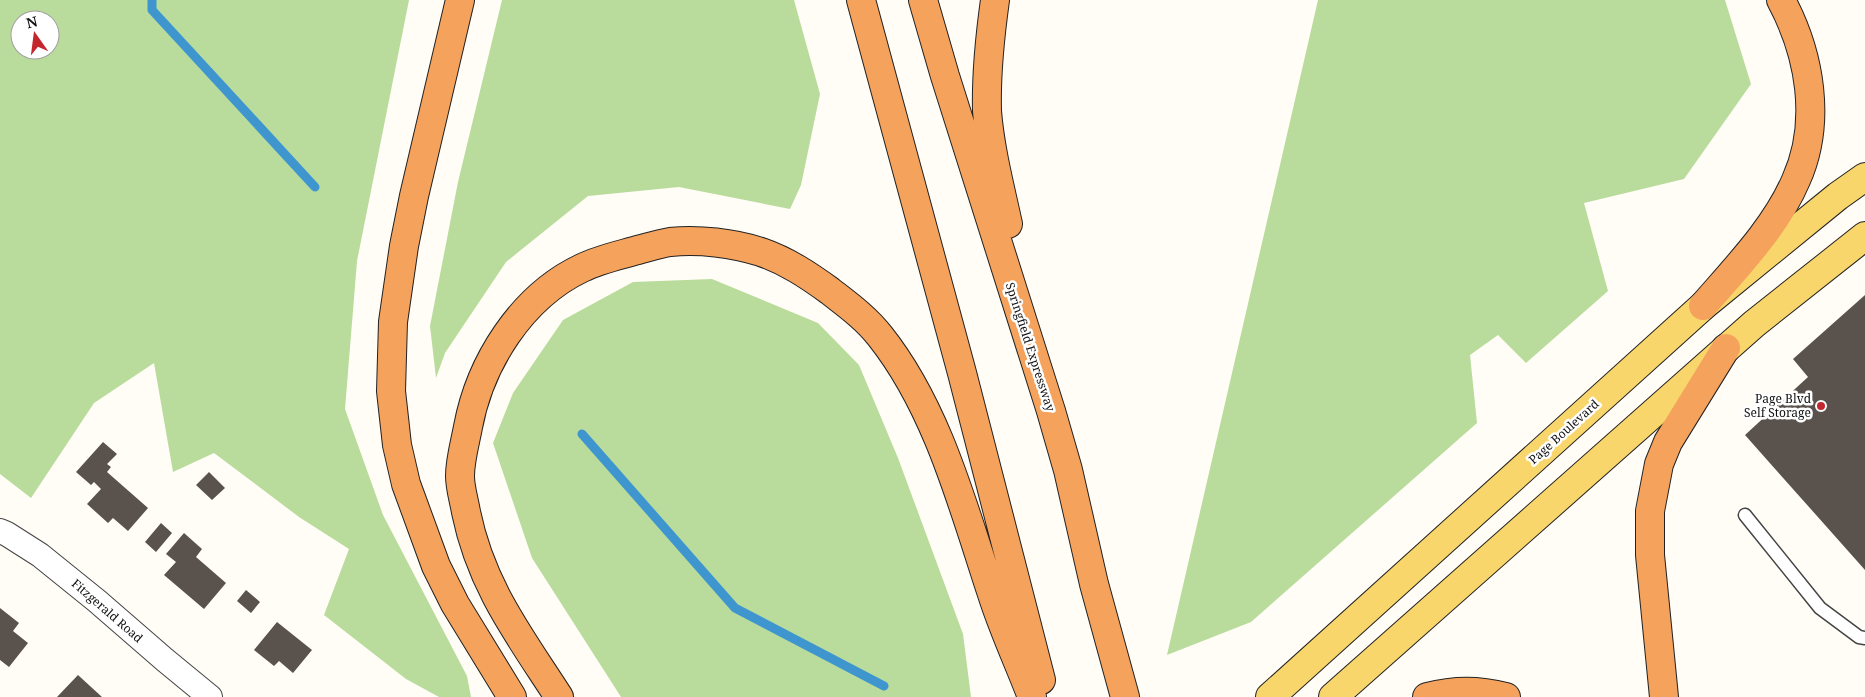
<svg xmlns="http://www.w3.org/2000/svg" width="1865" height="697" font-family="'Noto Serif',serif">
<style>
.forest{fill:#b9dc9c;fill-rule:evenodd}
.lines{fill:none;stroke-linecap:round;stroke-linejoin:round}
.stream{stroke:#3f96cf;stroke-width:9}
.building{fill:#5a524d}
.service-casing{stroke:#444;stroke-width:15}
.minor-casing{stroke:#444;stroke-width:26}
.primary-casing{stroke:#222;stroke-width:30}
.motorway-casing{stroke:#222;stroke-width:30}
.service{stroke:#fff;stroke-width:12}
.minor{stroke:#fff;stroke-width:24}
.primary{stroke:#f9d66b;stroke-width:28}
.motorway{stroke:#f5a25d;stroke-width:28}
.poi-dot{fill:#c4262e;stroke:#fff;stroke-width:2}
.labels{text-anchor:middle;stroke-width:5;stroke-linejoin:round;paint-order:stroke}
.street-label{font-size:12px;fill:#111;stroke:#fff}
.poi-label{font-size:12px;fill:#111;stroke:#fff;text-anchor:end}
</style>
<rect width="100%" height="100%" fill="#fffdf5"/>
<!-- forest -->
<path class="forest" d="M0,0H409L357,261L345,409L383,515L467,676L471,697H439L406,679L324,615L349,549L299,517L214,453L173,472L154,363L94,403L31,498L0,474ZM20,20H50V50H20Z
M502,0H794L820,94L801,185L790,209L679,187L588,196L506,262L445,353L436,378L430,326L458,182Z
M1318,0H1725L1751,84L1684,179L1584,203L1608,291L1526,363L1498,335L1470,355L1477,423L1251,622L1167,655Z
M712,279L818,323L859,365L898,458L963,634L971,697H621L532,558L493,443L513,393L563,320L633,282Z"/>
<g class="lines">
<!-- stream -->
<path class="stream" d="M152,0V10L315,187
M582,434L735,608L884,686"/>
</g>
<!-- building -->
<path class="building" d="M1865,295V570L1745,435L1808,377L1793,359Z
M103,442L117,454L107,464L111,467L107,472L148,508L128,531L113,518L108,523L87,504L101,489L94,482L91,485L76,472Z
M209,472L225,488L212,500L196,485Z
M161,523L172,533L156,552L145,542Z
M184,533L202,549L196,557L226,583L204,609L164,575L176,562L166,554Z
M246,590L260,602L251,613L237,601Z
M0,608L19,623L13,631L28,643L9,667L0,660Z
M277,622L312,650L293,673L279,661L274,666L254,650Z
M78,675L102,697H57Z"/>
<g class="lines">
<!-- service casing -->
<g class="service-casing">
<path id="service" d="M1745,515L1820,608L1859,637L1865,638"/>
</g>
<!-- minor casing -->
<g class="minor-casing">
<path id="minor" d="M0,531L7,534L40,555L97,601L165,660L210,697"/>
</g>
<!-- primary casing -->
<g class="primary-casing">
<path id="primary" d="M1270,697L1703,306L1838,196L1865,177
M1333,697L1754,324L1865,236"/>
</g>
<!-- motorway casing -->
<g class="motorway-casing">
<path id="motorway" d="M460,0L414,196L404,246L393,322L391,391L397,445L406,484L436,566L455,604L512,697
M861,0L962,373L1041,680
M923,0L945,76L1051,411L1068,470L1094,584L1125,697
M995,0C990,36 986,74 987,111C990,149 1000,187 1008,224
M1703,306C1736,268 1776,227 1796,180C1822,122 1810,54 1781,0
M559,697C519,635 481,586 466,512C464,500 460,488 460,476C460,460 465,443 468,427C480,363 521,297 582,268C598,260 616,256 634,251C646,248 658,244 670,242C699,239 733,243 761,252C787,261 808,275 830,291C848,305 866,318 880,336C938,409 963,507 992,594C1003,629 1019,663 1032,697
M1427,697C1455,690 1478,690 1506,697
M1664,697L1650,555V511L1659,464L1668,442L1726,348"/>
</g>
<!-- service -->
<use href="#service" class="service"/>
<!-- minor -->
<use href="#minor" class="minor"/>
<!-- primary -->
<use href="#primary" class="primary"/>
<!-- motorway -->
<use href="#motorway" class="motorway"/>
</g>
<!-- markers -->
<circle class="poi-dot" cx="1821" cy="406" r="5"/>
<g class="labels">
<!-- street labels -->
<g class="street-label">
<text transform="translate(1030 347) rotate(72)" y="4">Springfield Expressway</text>
<text transform="translate(1564 432) rotate(-42)" y="4">Page Boulevard</text>
<text transform="translate(107 611) rotate(41)" y="4">Fitzgerald Road</text>
</g>
<!-- poi labels -->
<g class="poi-label">
<text x="1811" y="403">Page Blvd<tspan x="1811" dy="14">Self Storage</tspan></text>
</g>
</g>
<!-- north arrow -->
<g transform="translate(35 35) rotate(346)"><circle r="24" fill="#ffffff" stroke="#a0a0a0"/>
<path d="M0-4L9 19L0 12L-9 19Z" fill="#c4262e"/>
<text y="-8" font-size="14" font-weight="bold" text-anchor="middle" fill="#111111">N</text>
</g>
</svg>
